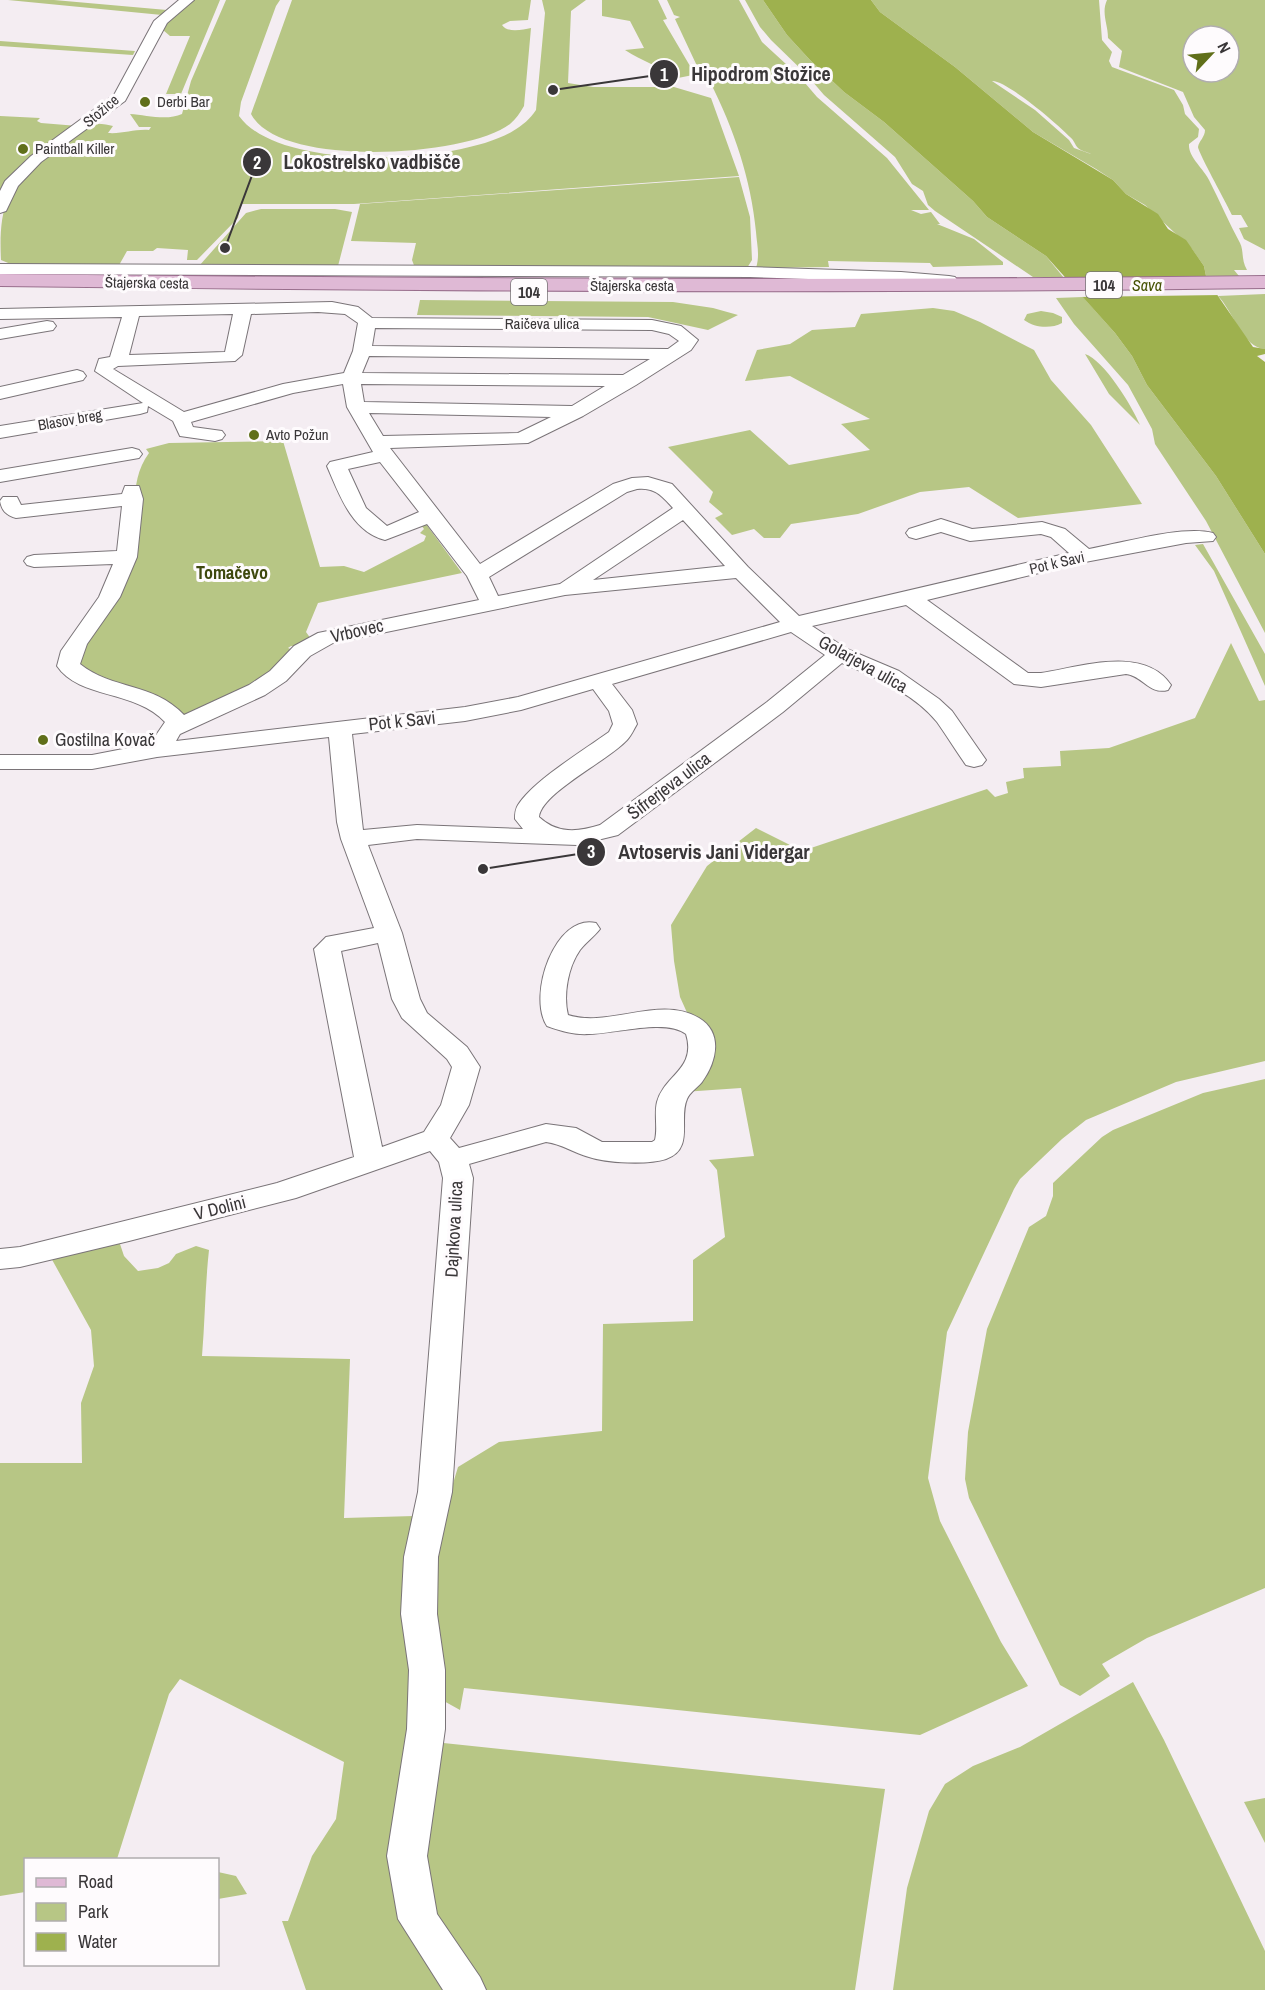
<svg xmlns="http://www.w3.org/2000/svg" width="1265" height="1990" font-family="'Archivo Narrow',sans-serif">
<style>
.green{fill:#b7c685;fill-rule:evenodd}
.water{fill:#9eb14e}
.pier{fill:#f4edf2}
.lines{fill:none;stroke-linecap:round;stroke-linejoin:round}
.minor-casing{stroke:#7a7478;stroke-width:2}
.major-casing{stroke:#986e8c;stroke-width:2}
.minor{fill:#fff;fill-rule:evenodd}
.major{fill:#dfb9d5;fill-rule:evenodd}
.poi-dot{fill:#606f1a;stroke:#fefbfd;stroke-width:2}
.labels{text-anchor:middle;stroke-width:6;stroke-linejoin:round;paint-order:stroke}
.far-poi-label{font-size:15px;fill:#3a3739;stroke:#fefbfd;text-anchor:start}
.far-street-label{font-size:15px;fill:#3a3739;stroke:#fefbfd}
.shield{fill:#fefbfd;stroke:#757274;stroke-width:1.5}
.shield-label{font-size:16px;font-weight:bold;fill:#3a3739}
.far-water-label{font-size:16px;font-style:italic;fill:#445001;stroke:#fefbfd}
.far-quarter-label{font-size:18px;font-weight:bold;fill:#3e480e;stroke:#fefbfd}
.street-label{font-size:18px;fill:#3a3739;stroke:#fefbfd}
.poi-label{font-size:18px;fill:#3a3739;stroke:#fefbfd;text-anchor:start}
.leader{fill:none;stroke:#3a3739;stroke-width:2}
.callout-dot{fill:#3a3739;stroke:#fefbfd;stroke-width:2}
.mark-label{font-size:18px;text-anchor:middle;font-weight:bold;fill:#fff}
.callout-label{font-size:20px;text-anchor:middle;font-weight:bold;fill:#3a3739;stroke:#fefbfd;stroke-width:6;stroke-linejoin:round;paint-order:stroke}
</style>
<rect width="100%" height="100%" fill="#f4edf2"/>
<!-- green -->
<path class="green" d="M8,0H54L167,10L162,15Z
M192,0H220L181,94H166L190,36H170L163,30L171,16Z
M226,0H280L276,6L241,102L239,116C280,173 458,164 513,131C523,125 530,119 536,110L545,13L542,0H586L571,11L568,83L593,87H674L711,98L739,176L354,204H241L238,218L197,260H187L188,250L157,248L153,251H127L118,267L13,265L1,260C0,240 0,215 9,196C19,178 75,129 94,124C100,123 108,125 113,126L108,133C123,134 134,129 149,130L151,127H139L130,114C146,115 167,121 182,114L191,81Z
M292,0H531L528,20L510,21L502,25C507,33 522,30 531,28L524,106C520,113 516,119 510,124C467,157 279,169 251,114Z
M602,0H658L667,19L663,20L690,66H697L675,19L680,17L674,15L667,0H739L762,42L799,76L817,97L887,158L929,210H911L921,214L931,212L940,224H937L974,239L1003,262V265L933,267L930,263L828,261L829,267L756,268C760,255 757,245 756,232C751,179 734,129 710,82L693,75L678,78C660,67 642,61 625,50L644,48L630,21L602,16Z
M745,0H763L787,35L810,60L844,92L884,122L973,201L987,217L1046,256L1064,278L1033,277L935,211L928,205L923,191L912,184L895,157L824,95L806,74L771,40L760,27Z
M871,0H1099L1102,40L1112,52L1109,61L1112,67L1174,90L1183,105L1185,114L1199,129L1198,137L1189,144C1188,157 1204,169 1209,180C1220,201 1229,223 1240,243C1244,251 1241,260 1247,270H1234L1239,276H1206L1204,266L1192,249L1145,205L1126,194L1113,180L1096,169L1033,132L955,67L880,12ZM992,81C1006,80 1059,125 1070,137C1074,140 1075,145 1078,148C1081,151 1088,152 1091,154L1074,148L1069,140L1035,110Z
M1107,0H1265V250L1244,239L1239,228L1248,227L1241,215H1232C1228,206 1198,152 1198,147C1199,141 1205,137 1205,130L1194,117L1183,92L1119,67L1122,51L1108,38C1108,24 1101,13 1107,0ZM1193,36H1229V72H1193Z
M0,41L135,51L133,55L0,46Z
M0,116L40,118L37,121L41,123L78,126L0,193Z
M739,177L750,217L752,260L747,268H415L412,260L416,243L351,241L360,204Z
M261,209H335L352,212L338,266H199L246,213Z
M1265,294V349C1243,348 1233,311 1218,296Z
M1083,297L1115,333L1132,356L1147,385L1216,476L1265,554V633L1206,521L1155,444L1152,429L1128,385L1074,324L1056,298Z
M420,300L673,302L713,308L738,315L708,330L648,317L417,315Z
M933,308L954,311L980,322L1034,350L1051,380L1091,425L1142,504L1018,518L969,487L920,492L858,514L791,524L780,538H764L754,529L732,535L715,518L723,514L709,502L713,492L668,447L750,430L789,465L870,450L841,424L870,419L790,376L745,381L757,350L790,344L812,330L855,327L861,314Z
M1041,311L1053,313L1062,317V323C1051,329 1035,328 1024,320L1027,314Z
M1085,354C1104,360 1132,406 1140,425L1109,394Z
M283,441L320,567L344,566L364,572L424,541L426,536L420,533L424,529L421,525L426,524L462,573L318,603L306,632L311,639L298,646H291L288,648L296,651L273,674L186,718L170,703L101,679L78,663C81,635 123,599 133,567C143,530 123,489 149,453L146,449L169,443Z
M1203,544L1265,654V686L1214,571L1195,545Z
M1231,643L1259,701L1265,700V1061L1176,1082L1086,1120L1062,1139L1020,1179L1014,1189L947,1332L928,1478L940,1521L1001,1642L1028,1686L920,1735L464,1688L460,1710L442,1700L430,1559L458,1467L499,1442L602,1431L603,1324L693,1321V1260L725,1237L717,1170L709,1160L754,1156L741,1088L683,1092L696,1079L689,1017L680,997L674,961L671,925L707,866L756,828L802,851L987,789L995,797L1008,793L1006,782L1024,778L1023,768L1061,766L1060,751L1109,748L1195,718Z
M1265,1079V1588L1147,1638L1102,1664L1110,1676L1080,1696L1060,1685L969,1498L965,1479L968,1432L987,1329L1029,1227L1046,1216L1053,1196V1183L1102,1137L1113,1130L1203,1093Z
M118,1238L124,1256L138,1271L158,1268L169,1263L176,1254L196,1246L209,1250C205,1286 205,1321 202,1356L350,1359L344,1518L414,1516L416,1675L397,1848L457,1990H306L282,1921H288L312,1856L336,1819L344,1762L180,1679L169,1694L117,1859L26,1860L25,1892L0,1896V1463H82L81,1403L94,1366L91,1330L50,1256Z
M1133,1682L1164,1740L1265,1951V1990H893L907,1888L929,1811L945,1784L973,1766L1020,1747Z
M434,1742L885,1789L855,1990H475L419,1889Z
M1265,1798V1843L1244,1802Z
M218,1872L236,1876L247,1894L218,1899Z"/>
<!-- water -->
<path class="water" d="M763,0H871L880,12L955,67L1033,132L1113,180L1126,194L1158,214L1168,229L1186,240L1204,266L1206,276L1218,296L1253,347L1265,349V354L1257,356L1265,362V554L1216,476L1147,385L1132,356L1115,333L1046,256L987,217L973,201L884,122L844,92L810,60L787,35Z"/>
<!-- pier -->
<path class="pier" d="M1210,277L1221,295L1078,297L1061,279Z"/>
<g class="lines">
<!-- minor casing -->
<g class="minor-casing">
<path id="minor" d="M179,0H194L167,23L125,101L41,162L18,186L6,211L0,213V191L5,181L31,156L114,95L154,21Z
M0,264L750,267L901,272L949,276L955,277L958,281L955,285L949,286L901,282L750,277L0,274Z
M332,302L358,307L372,318L652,320L681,326L698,340L691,350L636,385L583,416L528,443L390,448L480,564L613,484L632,478L648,477L672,484L748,567L799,616L1069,553L1051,537L1041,534L970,541L941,532L916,539L909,537L906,533L909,529L941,519L972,529L1042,522L1065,529L1089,549C1122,543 1182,525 1213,533L1216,537L1213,541L1186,543L1085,562L927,600L1028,673H1041C1081,667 1144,645 1171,685L1168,690C1149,695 1143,676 1126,674L1041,687L1014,684L906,605L812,626L847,649L899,671L939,699L952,711L986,760L982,765L974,767L966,765C956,751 947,736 937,722C914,693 874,677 842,663L783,712L618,835L577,845L417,839L368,845L402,933L420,999L427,1013L467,1047L480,1067L469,1105L450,1138L459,1148L546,1124L576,1128L602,1142H652L655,1140C658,1128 654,1114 657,1102C664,1075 697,1069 686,1034C666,1018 614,1034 589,1034C574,1035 561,1031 547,1026C527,996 555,913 596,923L600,929C594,937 586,942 580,950C568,967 563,995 568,1015C609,1028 660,995 699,1018C724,1033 716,1063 702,1082C697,1088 690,1092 687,1099C678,1119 695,1149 666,1159C648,1165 606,1163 589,1157C574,1153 562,1144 546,1142L469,1164L473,1178L452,1492L438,1557L437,1614L445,1670V1729L427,1856L437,1914L480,1977L486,1990H443L398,1919L387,1856L407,1729L409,1670L401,1614L404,1557L418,1492L443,1178L439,1162L430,1151L296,1198L129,1241L20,1267L0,1269V1249L20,1247L277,1183L354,1157L314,949L326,937L374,928L341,839L337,822L329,737L157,757L92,769H0V755H92L154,743L152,741L165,722C136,690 79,699 57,666L61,651L99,597L113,564L34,567L27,565L24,561L27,557L34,555L117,551L122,506L16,518C6,515 2,511 0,501L3,497H17L21,505L122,494L125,486H139L143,499L137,557L120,597L87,644L80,664C112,690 153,682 184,715L249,685L270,671L294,646L318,633L479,600L467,576L427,524L385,540C352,532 339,494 327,466L330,462L373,452L347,407L343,384L293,393L191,422L193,427L222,431L225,435L222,439L215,441L180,436L173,421L148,406L147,412L140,414L0,438V426L143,403L95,371L99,359L110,357L122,317L0,319V309ZM318,312L345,314L358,323L353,351L344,373L283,384L184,412L113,369L118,366L235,361L242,355L251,314ZM233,314L225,352L129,355L139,316ZM375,328L652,330L669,334L679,341L668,349L372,346ZM369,356L650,359L623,375L362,373ZM361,384L605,386L572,406L364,402ZM369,413L551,417L518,433L383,436ZM380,462L419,512L387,526L366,508L348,469ZM637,489C655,487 662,496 673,508L560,584L498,596L489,577L627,492ZM683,520L725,566L593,580ZM736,578L780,622L518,697L465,707L176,741L180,734L265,695L286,681L310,656L333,643L565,595ZM791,632L825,655L767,702L600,825C578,832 557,834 539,817C541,793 609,760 627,740C631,736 634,729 637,724L632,710L612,684ZM593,689L609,711L613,724L609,732C584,750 533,781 518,805C515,810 515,814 515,819L523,829L417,825L363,830L352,734L465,721L521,710ZM378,943L392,999L402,1018L447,1059L452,1067L441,1105L424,1132L382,1147L341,951Z
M47,321L53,322L56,326L53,330L0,339V329Z
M77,370L83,372L86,376L83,380L0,399V387Z
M132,448L139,450L142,454L139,458L0,482V470Z"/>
</g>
<!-- major casing -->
<g class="major-casing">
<path id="major" d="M0,274C422,279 843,281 1265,276V288C843,294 422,291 0,286Z"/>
</g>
<!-- minor -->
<use href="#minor" class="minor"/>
<!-- major -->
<use href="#major" class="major"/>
</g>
<!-- markers -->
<g class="poi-dot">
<circle cx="145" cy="102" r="6"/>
<circle cx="23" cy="149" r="6"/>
<circle cx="254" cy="435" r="6"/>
<circle cx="43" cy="740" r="6"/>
</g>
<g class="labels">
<!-- far-poi labels -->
<g class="far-poi-label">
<text x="157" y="107">Derbi Bar</text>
<text x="35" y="154">Paintball Killer</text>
<text x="266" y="440">Avto Požun</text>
</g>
<!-- far-street labels -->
<g class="far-street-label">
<text transform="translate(101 111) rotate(-40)" y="5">Stožice</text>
<text transform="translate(147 283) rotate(1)" y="5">Štajerska cesta</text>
<text x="632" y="291">Štajerska cesta</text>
<text x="542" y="329">Raičeva ulica</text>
<text transform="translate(70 420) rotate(-10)" y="5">Blasov breg</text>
<text transform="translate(1057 563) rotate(-13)" y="5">Pot k Savi</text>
</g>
<!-- shield labels -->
<g class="shield">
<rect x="1086" y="272" width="36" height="26" rx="4.5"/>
<rect x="511" y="279" width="36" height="26" rx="4.5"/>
</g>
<g class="shield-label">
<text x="1104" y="291">104</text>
<text x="529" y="298">104</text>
</g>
<!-- far-water labels -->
<g class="far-water-label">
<text x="1147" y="291">Sava</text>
</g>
<!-- far-quarter labels -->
<g class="far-quarter-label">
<text x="232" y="579">Tomačevo</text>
</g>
<!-- street labels -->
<g class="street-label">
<text transform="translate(357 631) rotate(-13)" y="6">Vrbovec</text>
<text transform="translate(863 664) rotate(29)" y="6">Golarjeva ulica</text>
<text transform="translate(402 721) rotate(-6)" y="6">Pot k Savi</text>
<text transform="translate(669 786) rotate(-37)" y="6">Šifrerjeva ulica</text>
<text transform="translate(220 1208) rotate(-14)" y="6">V Dolini</text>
<text transform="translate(454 1229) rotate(-87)" y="6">Dajnkova ulica</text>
</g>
<!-- poi labels -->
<g class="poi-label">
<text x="55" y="746">Gostilna Kovač</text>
</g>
</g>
<!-- callouts -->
<path class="leader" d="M553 90L664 74M225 248L257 162M483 869L591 852"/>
<g class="callout-dot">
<circle cx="553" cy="90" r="6"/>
<circle cx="225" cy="248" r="6"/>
<circle cx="483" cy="869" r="6"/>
<circle cx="664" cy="74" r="15"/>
<circle cx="257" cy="162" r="15"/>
<circle cx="591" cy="852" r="15"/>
</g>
<g class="mark-label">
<text x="664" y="81">1</text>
<text x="257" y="169">2</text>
<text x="591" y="858">3</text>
</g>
<g class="callout-label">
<text x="761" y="81">Hipodrom Stožice</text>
<text x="372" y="169">Lokostrelsko vadbišče</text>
<text x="714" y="859">Avtoservis Jani Vidergar</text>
</g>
<!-- legend -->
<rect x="24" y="1858" width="195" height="108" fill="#fefbfd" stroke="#b0adaf" stroke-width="1.5"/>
<rect x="36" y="1878" width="30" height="9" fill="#dfb9d5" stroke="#b0adaf" stroke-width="1.5"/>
<text x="78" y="1888" font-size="18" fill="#3a3739">Road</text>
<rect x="36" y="1903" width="30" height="18" fill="#b7c685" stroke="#b0adaf" stroke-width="1.5"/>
<text x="78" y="1918" font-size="18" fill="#3a3739">Park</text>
<rect x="36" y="1933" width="30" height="18" fill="#9eb14e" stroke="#b0adaf" stroke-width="1.5"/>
<text x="78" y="1948" font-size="18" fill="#3a3739">Water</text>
<!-- north arrow -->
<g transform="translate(1211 54) rotate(64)"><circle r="28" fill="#fefbfd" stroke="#b0adaf" stroke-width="1.5"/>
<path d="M0-4.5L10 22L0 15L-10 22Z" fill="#606f1a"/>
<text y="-9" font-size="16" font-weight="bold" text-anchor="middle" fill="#3a3739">N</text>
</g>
</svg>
